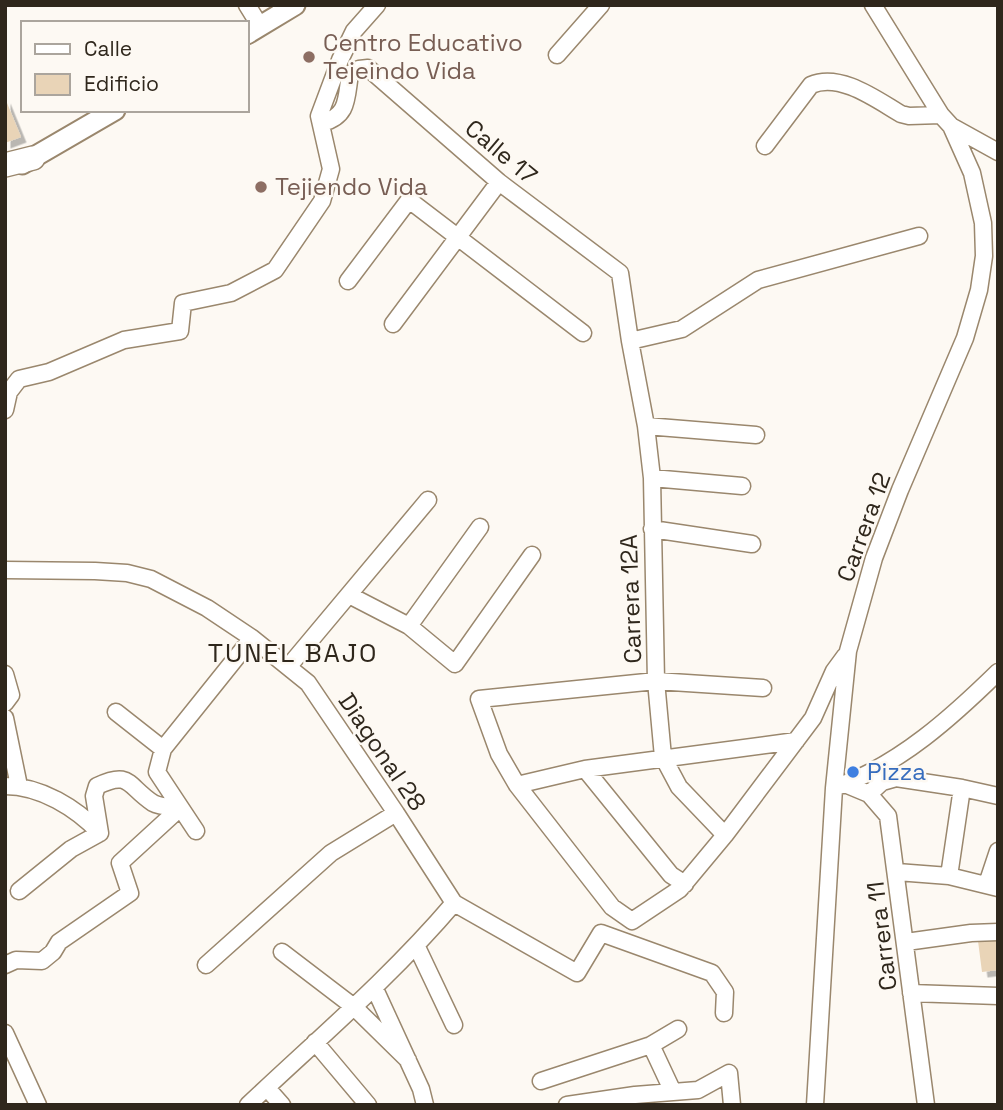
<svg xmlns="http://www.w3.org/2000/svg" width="1003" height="1110" font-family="'Space Grotesk',sans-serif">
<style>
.building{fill:#e9d4b7;filter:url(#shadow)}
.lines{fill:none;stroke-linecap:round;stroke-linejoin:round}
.minor-casing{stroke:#9a876d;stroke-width:19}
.major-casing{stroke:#9a876d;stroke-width:23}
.highway-casing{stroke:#9a876d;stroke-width:26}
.minor{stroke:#fff;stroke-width:16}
.major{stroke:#fff;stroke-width:19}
.highway{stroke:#fff;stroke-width:23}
.education-dot{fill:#8d6e63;stroke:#fdf9f3;stroke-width:2.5}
.shop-dot{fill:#3f7fe0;stroke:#fdf9f3;stroke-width:2.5}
.labels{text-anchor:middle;stroke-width:5;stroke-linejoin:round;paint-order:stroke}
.education-label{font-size:24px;fill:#785e54;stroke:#fdf9f3;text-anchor:start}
.street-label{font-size:24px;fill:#2f271c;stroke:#fdf9f3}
.shop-label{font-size:24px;fill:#366cbe;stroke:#fdf9f3;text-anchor:start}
.neighbourhood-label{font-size:26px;letter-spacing:2px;fill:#2f271c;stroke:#fdf9f3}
</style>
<defs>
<filter id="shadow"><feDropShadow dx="5.5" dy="5.5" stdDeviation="0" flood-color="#0004"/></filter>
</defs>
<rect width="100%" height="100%" fill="#fdf9f3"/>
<!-- building -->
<path class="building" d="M5,98L21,137L5,143Z
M998,939V970L982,972L978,941Z"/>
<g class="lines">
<!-- minor casing -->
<g class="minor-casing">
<path id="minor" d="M247,5L260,26
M557,55L601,5
M322,123C349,116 346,98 350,74L359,69L368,68L499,182L620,273L630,341L646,426L652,478L656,681L663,757L679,787L725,835
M951,126L998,152
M765,146L811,85C840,72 877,100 901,114L909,116L941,115
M348,281L409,200L583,333
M393,324L499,182
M630,341L682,329L758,280L919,236
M5,410L9,392L19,379L49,372L124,340L180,331L183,303L231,293L275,270L322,201L331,169L319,116L340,60L354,31L377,5
M646,426L756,435
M652,478L742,486
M652,529L752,544
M5,570L95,571L127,573L151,579L207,608L252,638L308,683L396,813L454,903L577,973L601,933L712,973L725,992L724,1013
M349,595L409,626L455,664L532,555
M409,626L480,527
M289,666L428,500
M5,674L11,695L5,703
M763,688L656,681L479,699L499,754L517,785L612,907L632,921L680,889L725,835L813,718L834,671L845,656
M116,712L163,749
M5,718L19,786
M585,769L671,875L685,884
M845,784L869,794L888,816L926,1105
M517,785L585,769L796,741
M5,786C41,786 76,808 100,833
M839,786C900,764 952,717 998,672
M869,794L882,782L896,778L962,788L998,796
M196,831L157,772L163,749L252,638
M100,833L94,796L97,786C131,770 127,786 153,803C160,807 172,807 180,808
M897,872L949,876L998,888
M949,876L962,788
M987,884L998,851
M19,891L71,849L100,833
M906,942L971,933L998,932
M417,947L454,1025
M282,952L354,1007L408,1060
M5,965L16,960L42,961L53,952L59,942L130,893L120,863L180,808
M206,965L331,853L396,813
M375,989L421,1089L425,1105
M911,993L998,996
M5,1033L38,1105
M315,1042L368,1105
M651,1045L673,1092
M541,1081L651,1045L678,1029
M267,1088L282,1105
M248,1105C319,1038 391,977 454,903
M567,1105L635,1095L698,1090L729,1073L732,1105
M815,1105L834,788L848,651L874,558L900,490L965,338L979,290L984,256L983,223L972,173L951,126L941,115L873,5"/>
</g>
<!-- major casing -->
<g class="major-casing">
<path id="major" d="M247,34L295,5
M22,164L115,110"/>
</g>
<!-- highway casing -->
<g class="highway-casing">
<path id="highway" d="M5,165L33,158"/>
</g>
<!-- minor -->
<use href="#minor" class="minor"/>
<!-- major -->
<use href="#major" class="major"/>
<!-- highway -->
<use href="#highway" class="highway"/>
</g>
<!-- markers -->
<g class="education-dot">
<circle cx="309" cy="57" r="7"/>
<circle cx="261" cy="187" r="7"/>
</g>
<circle class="shop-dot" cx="853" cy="772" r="7"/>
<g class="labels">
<!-- education labels -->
<g class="education-label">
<text x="323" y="51">Centro Educativo<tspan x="323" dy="28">Tejeindo Vida</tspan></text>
<text x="275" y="195">Tejiendo Vida</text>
</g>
<!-- street labels -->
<g class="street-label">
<text transform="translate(501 152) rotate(40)" y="8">Calle 17</text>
<text transform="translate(864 527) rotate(-70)" y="8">Carrera 12</text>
<text transform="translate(631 599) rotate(-92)" y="8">Carrera 12A</text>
<text transform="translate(382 752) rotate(56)" y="8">Diagonal 28</text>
<text transform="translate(882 936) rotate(-97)" y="8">Carrera 11</text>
</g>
<!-- shop labels -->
<g class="shop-label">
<text x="867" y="780">Pizza</text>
</g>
<!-- neighbourhood labels -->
<g class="neighbourhood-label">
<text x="293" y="662">TUNEL BAJO</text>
</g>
</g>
<!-- border -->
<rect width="1003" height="1110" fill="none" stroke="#2f271c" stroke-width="14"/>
<!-- legend -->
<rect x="21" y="21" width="228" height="91" fill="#fdf9f3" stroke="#aba59d" stroke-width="2"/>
<rect x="35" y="44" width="35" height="10" fill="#ffffff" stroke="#aba59d" stroke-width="2"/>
<text x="84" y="56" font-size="21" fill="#2f271c">Calle</text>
<rect x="35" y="74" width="35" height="21" fill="#e9d4b7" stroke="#aba59d" stroke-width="2"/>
<text x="84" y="91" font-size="21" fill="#2f271c">Edificio</text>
</svg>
